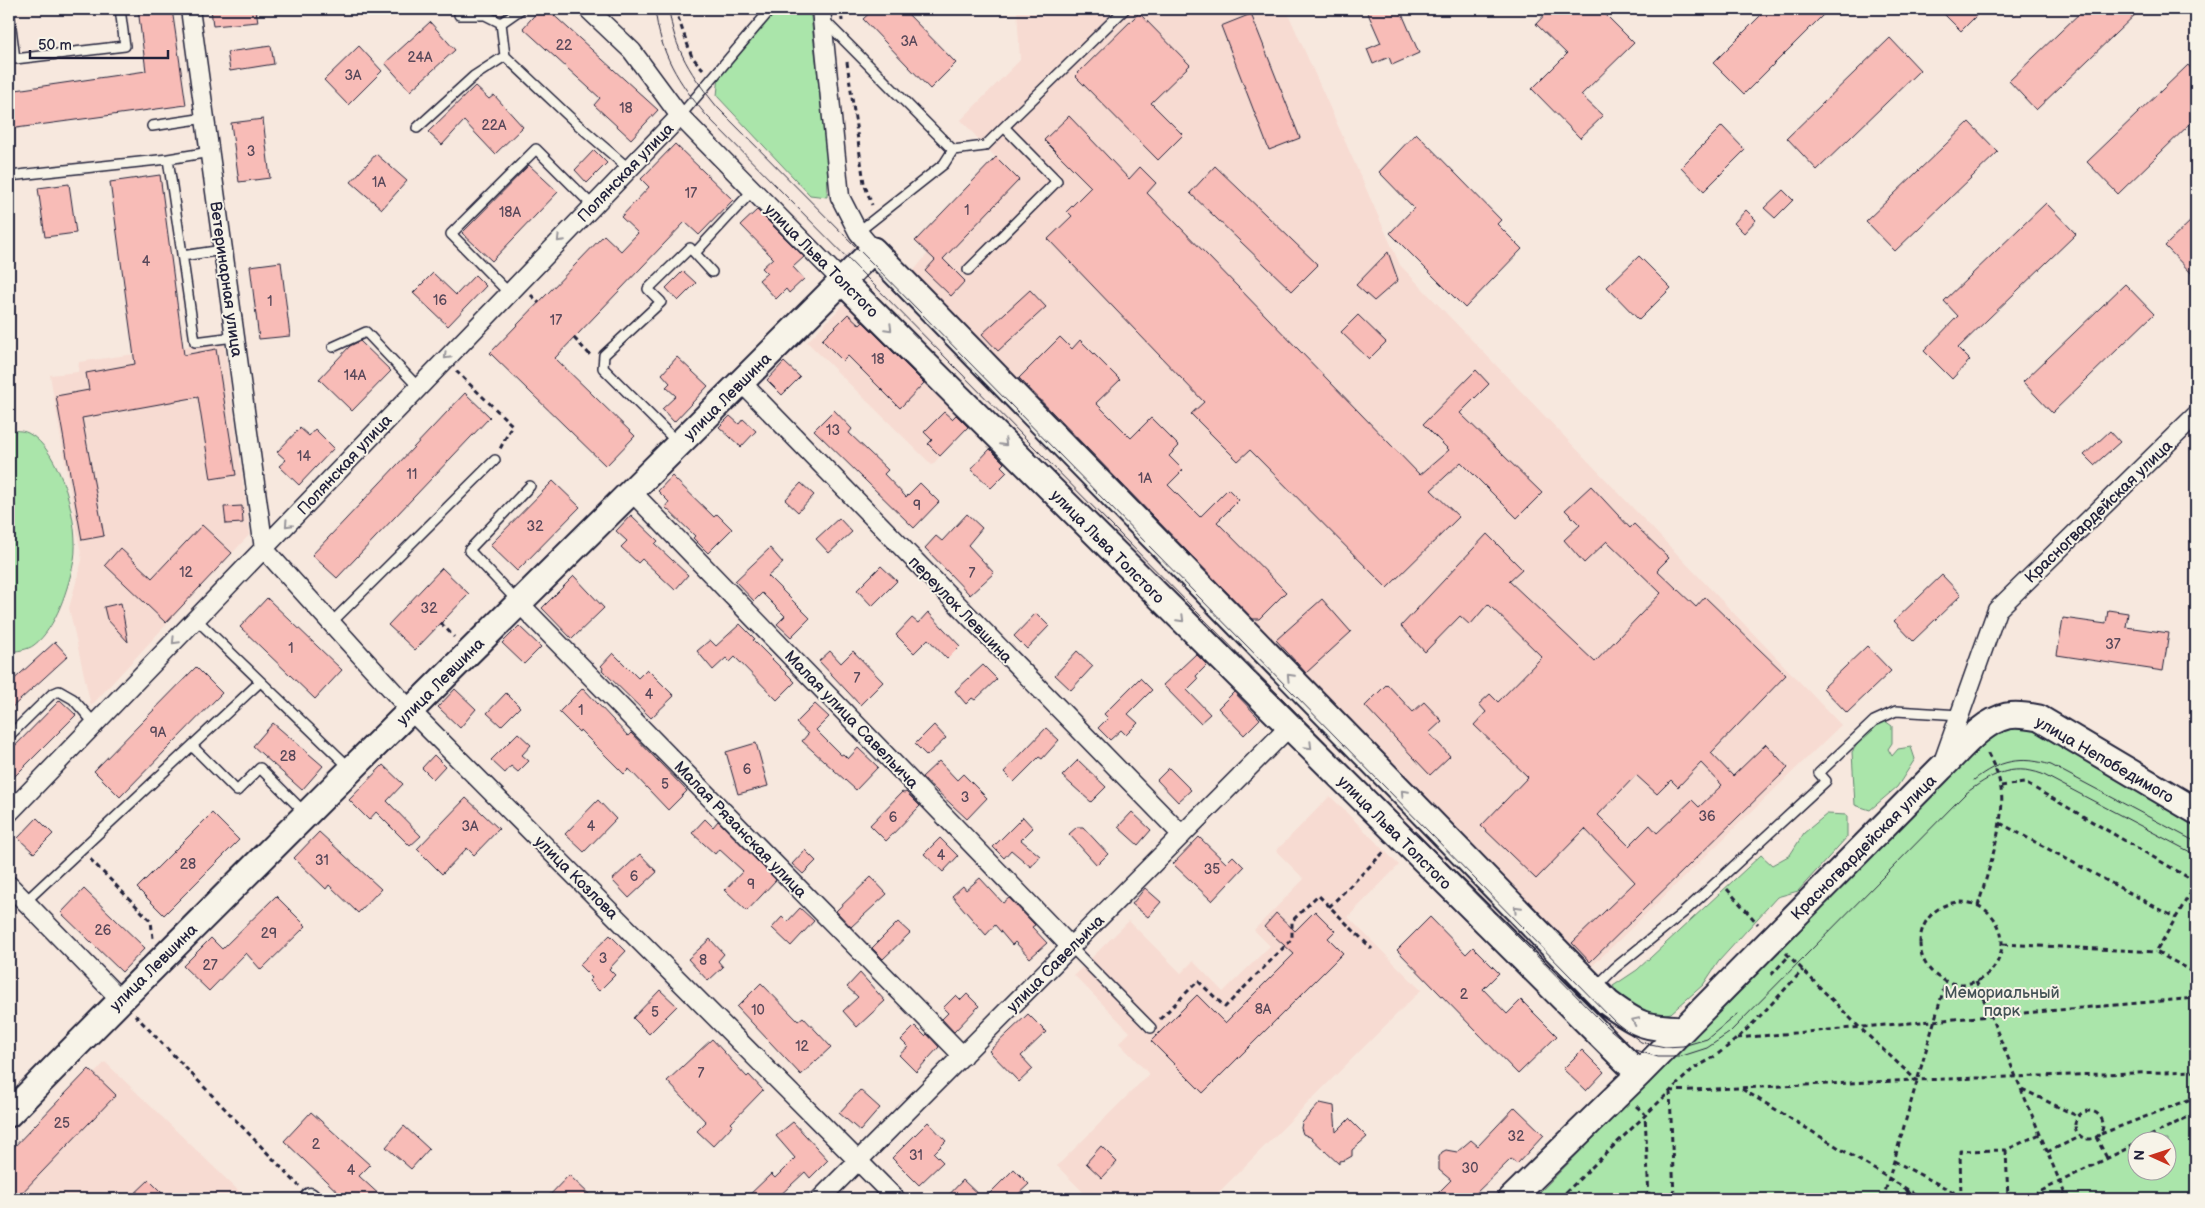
<svg xmlns="http://www.w3.org/2000/svg" width="2205" height="1208" font-family="'Balsamiq Sans',sans-serif">
<style>
.built{fill:#f7dbd2}
.green{fill:#aae5aa;stroke:#668472;fill-rule:evenodd}
.building{fill:#f8bcb7;stroke:#22223b;fill-rule:evenodd}
.lines{fill:none;stroke-linecap:round;stroke-linejoin:round}
.lane-casing{stroke:#22223b;stroke-width:12}
.street-casing{stroke:#22223b;stroke-width:21}
.secondary-casing{stroke:#22223b;stroke-width:29}
.path{stroke:#22223b;stroke-width:3;stroke-dasharray:5 4;stroke-linecap:butt}
.lane{stroke:#f7f3e8;stroke-width:9}
.street{stroke:#f7f3e8;stroke-width:18}
.secondary{stroke:#f7f3e8;stroke-width:25}
.tram{stroke:#22223b;stroke-width:1}
.oneway{stroke:#97959a}
.labels{text-anchor:middle;stroke-width:4;stroke-linejoin:round;paint-order:stroke}
.number-label{font-size:14px;fill:#58485a}
.street-label{font-size:16px;fill:#22223b;stroke:#f7f3e8}
.park-label{font-size:16px;fill:#445357;stroke:#f7f3e8}
</style>
<rect width="100%" height="100%" fill="#f7e8de"/>
<filter id="ink" filterUnits="userSpaceOnUse"><feTurbulence type="fractalNoise" baseFrequency=".02" numOctaves="2"/><feDisplacementMap in="SourceGraphic" scale="10" xChannelSelector="R" yChannelSelector="G"/><feConvolveMatrix kernelMatrix="1 2 1 2 8 2 1 2 1" color-interpolation-filters="sRGB"/></filter>
<g filter="url(#ink)">
<!-- built -->
<path class="built" d="M1017,9H1286L1400,265L1841,725L1587,971L912,273L928,253L915,241L996,158L961,120L1020,60Z
M847,301L971,424L932,465L807,342Z
M224,341L250,534L91,706L69,608L82,560L50,375L78,372L79,362Z
M1330,796L1399,865L1348,917L1421,990L1212,1199H1090L1057,1166L1149,1074L1119,1043L1130,1032L1074,975L1129,921L1181,973L1193,961L1223,992L1270,946L1254,930L1304,879L1276,851Z
M105,1062L247,1199H9V1152L89,1069L94,1074Z"/>
<!-- green -->
<path class="green" d="M778,9H807L811,17L828,167L827,197L810,195L717,96L719,75Z
M9,430C15,431 22,430 28,433C61,449 80,526 74,560C69,586 56,629 34,645C28,650 16,651 9,652Z
M1885,721L1892,726V743L1888,749L1892,756L1898,749L1911,747L1915,759L1897,787L1870,810L1855,805L1852,752L1866,731Z
M2010,726L2035,728L2196,822V1199H1533L1987,740L1995,733ZM2138,1140H2168V1170H2138Z
M1827,814L1847,815V837L1798,891L1777,897L1719,961L1703,985L1671,1013L1655,1016L1638,1013L1622,1002L1613,986L1637,970L1761,855L1772,865L1790,855L1804,833Z"/>
<!-- building -->
<path class="building" d="M138,9H172L186,105L9,129V91L146,71Z
M211,9H256L258,22L213,26Z
M540,9H547L658,110L631,139L594,105L600,98L523,28Z
M874,9H903L956,63L930,89L863,19Z
M1366,9H1400L1419,53L1392,65L1389,57L1373,64L1367,49L1381,43Z
M1550,9H1600L1634,43L1581,95L1603,116L1580,138L1532,89L1567,54L1536,24Z
M1767,9H1829L1744,94L1713,63Z
M1939,9H1983L1961,31Z
M2084,9H2141L2036,110L2009,81Z
M1139,13L1190,65L1151,103L1183,135L1158,160L1075,76Z
M1251,14L1300,138L1269,150L1221,26Z
M430,22L455,50L410,91L385,63Z
M1890,38L1920,70L1817,170L1787,138Z
M271,46L274,64L230,71L227,52Z
M359,46L382,71L348,105L324,80Z
M2188,65L2196,74V118L2118,194L2087,162Z
M475,86L489,99L494,95L523,127L495,154L464,121L442,145L428,132Z
M1069,116L1129,179L1140,167L1156,183L1147,193L1420,475L1449,450L1423,424L1476,370L1489,384L1460,413L1542,493L1517,518L1461,462L1431,490L1459,517L1387,588L1250,450L1238,461L1191,414L1204,402L1048,239L1072,216L1067,211L1091,187L1044,140Z
M263,119L270,178L239,182L231,123Z
M1969,122L1998,152L1895,251L1866,221Z
M1722,126L1745,150L1704,191L1681,167Z
M1416,133L1501,220L1497,224L1522,249L1465,308L1390,233L1414,208L1379,172Z
M675,144L733,200L699,235L685,222L555,358L635,436L606,466L490,353L604,235L621,251L638,233L621,217L649,187L641,179Z
M594,150L607,163L587,183L575,170Z
M376,154L407,181L382,209L351,182Z
M996,157L1019,180L943,259L965,281L951,296L925,271L935,260L915,241Z
M529,165L558,192L492,261L462,233Z
M1215,166L1318,265L1292,291L1190,193Z
M160,175L184,355L216,349L236,475L211,479L198,397L82,418L104,536L82,540L56,396L89,390L86,373L135,364L110,182Z
M69,184L76,233L45,237L38,188Z
M1783,190L1793,200L1775,218L1764,208Z
M2046,203L2076,234L1958,348L1970,360L1952,379L1924,351L1958,316L1944,301Z
M757,210L804,257L793,267L804,279L789,293L786,289L776,299L759,280L767,273L762,268L773,258L741,225Z
M1746,210L1756,220L1744,233L1734,223Z
M2196,216V278L2165,246Z
M1388,252L1398,280L1374,301L1356,285Z
M1639,256L1671,288L1639,320L1607,287Z
M281,262L290,336L259,339L250,266Z
M683,271L696,283L678,301L666,288Z
M433,273L456,295L475,275L486,286L448,326L413,293Z
M2125,284L2154,314L2052,413L2023,382Z
M1030,290L1046,307L998,351L982,334Z
M848,314L860,325L863,322L924,383L900,408L848,356L843,361L822,340Z
M1358,315L1386,342L1369,359L1341,332Z
M1060,337L1072,349L1080,340L1120,380L1096,403L1131,438L1151,418L1179,446L1169,456L1183,470L1168,485L1200,517L1228,489L1239,500L1217,522L1286,592L1259,619H1253L1019,378Z
M360,341L391,371L352,411L319,379L350,346Z
M677,357L708,386L674,422L662,409L676,396L666,387L670,383L662,374Z
M784,362L800,377L782,395L767,380Z
M465,393L490,417L337,578L312,555Z
M834,410L852,429L849,433L888,470L884,474L906,497L920,483L939,502L914,528L814,430Z
M944,412L952,419L956,415L968,427L940,456L928,444L932,440L924,432Z
M730,416L739,424L743,419L756,431L741,447L719,427Z
M300,428L309,436L315,429L334,448L299,485L279,466L286,460L277,452Z
M2110,431L2120,442L2094,465L2084,455Z
M990,449L1004,463L1001,466L1007,472L991,488L971,469Z
M672,476L714,517L717,514L732,529L708,553L693,538L695,536L665,507L669,502L658,491Z
M553,481L580,507L517,571L490,545Z
M801,483L814,495L798,512L785,500Z
M1591,486L1630,528L1634,524L1669,558L1657,570L1696,607L1705,597L1786,675L1711,753L1733,776L1766,744L1788,768L1590,962L1572,943L1635,882L1585,829L1536,879L1481,826L1528,777L1474,725L1486,712L1479,704L1490,694L1498,702L1542,657L1488,604L1470,625L1460,616L1425,652L1401,626L1487,534L1522,569L1509,581L1595,662L1661,593L1607,541L1584,563L1564,540L1580,525L1565,510ZM1701,763L1722,785L1699,807L1692,800L1657,833L1650,825L1629,846L1598,815L1636,775L1657,794L1671,780L1678,787Z
M242,506L243,523L226,524L224,507Z
M967,514L982,528L968,545L994,573L970,595L925,548L936,536L942,541Z
M631,515L658,541L655,544L688,575L675,590L642,559L638,563L621,547L627,541L616,531Z
M839,518L852,532L829,553L816,539Z
M202,525L232,553L166,623L105,565L120,548L152,578Z
M770,548L783,563L768,576L810,618L791,637L777,624L785,616L762,593L754,601L735,581Z
M881,566L897,581L872,606L857,590Z
M442,568L469,594L415,650L388,625Z
M1942,575L1961,595L1913,641L1894,621Z
M574,576L604,608L572,639L542,608Z
M267,598L342,670L315,699L240,627Z
M1322,599L1351,632L1306,673L1276,640Z
M121,603L128,642L107,619L104,607Z
M2108,610L2128,613L2126,627L2169,633L2163,671L2057,655L2063,618L2106,624Z
M928,612L960,646L947,659L928,639L914,653L896,635L912,618L918,623Z
M1036,613L1049,626L1027,649L1014,636Z
M740,624L755,639L753,640L795,682L777,700L735,657L730,662L726,658L713,670L697,651L710,640L716,646Z
M519,626L541,647L524,664L502,643Z
M55,642L68,656L9,710V684Z
M1867,646L1891,671L1847,713L1823,688Z
M830,651L841,663L853,651L883,682L860,705L819,661Z
M1077,651L1093,666L1071,690L1055,675Z
M613,653L638,678L647,669L674,696L651,718L602,670L603,668L601,666Z
M1196,654L1207,665L1196,676L1198,679L1187,690L1210,714L1200,723L1163,685Z
M983,665L997,679L975,700L972,698L966,704L955,691Z
M196,667L222,693L120,797L94,771Z
M1140,678L1152,690L1128,714L1138,723L1126,735L1121,730L1110,740L1098,728L1108,718L1104,714Z
M1387,684L1413,712L1424,702L1442,721L1429,733L1450,756L1430,775L1365,706Z
M583,688L628,736L631,733L687,791L668,810L629,769L624,774L580,730L579,732L559,712Z
M455,689L476,709L460,728L438,707Z
M1234,692L1260,719L1244,735L1218,708Z
M506,693L520,707L501,726L487,713Z
M60,700L76,715L9,782V752Z
M815,704L829,717L816,730L841,755L843,754L848,759L858,748L878,767L856,790L802,741L808,734L796,723Z
M273,723L323,766L302,790L253,746Z
M934,725L946,738L927,756L915,744Z
M1046,728L1059,740L1042,759L1039,757L1014,782L1004,772Z
M518,733L531,745L522,755L529,761L518,772L511,766L505,773L491,760Z
M756,743L768,786L738,794L726,752Z
M434,755L445,766L433,779L422,768Z
M1078,760L1106,787L1091,802L1062,776Z
M939,761L957,780L963,774L987,798L967,819L922,777Z
M383,765L403,784L387,801L421,836L410,846L376,812L369,820L349,800Z
M1169,768L1191,790L1178,802L1157,780Z
M902,792L904,793L906,792L920,806L886,841L870,825Z
M466,798L499,829L474,855L467,848L442,874L417,849Z
M598,800L616,819L584,852L565,834Z
M1132,812L1151,830L1138,845L1118,827Z
M212,813L239,840L164,915L137,888Z
M1023,817L1033,828L1021,840L1040,856L1031,867L1011,850L1004,858L993,847Z
M37,818L53,834L34,853L18,838Z
M705,819L713,827L718,821L776,880L747,911L725,890L743,871L719,849L715,854L692,833Z
M1077,827H1083L1108,854L1097,865L1069,834Z
M319,832L381,889L358,913L329,885L326,889L294,858Z
M1199,837L1226,863L1233,856L1244,867L1212,901L1173,864Z
M940,838L958,856L943,872L924,854Z
M805,850L816,861L803,874L792,864Z
M640,854L657,872L629,898L612,880Z
M871,877L887,894L851,927L836,911Z
M980,878L1003,903L1009,898L1035,925L1032,927L1047,943L1030,958L1015,942L1012,945L995,925L986,935L952,896L963,886L966,890Z
M1145,888L1161,902L1148,917L1132,904Z
M84,889L145,948L122,972L61,913Z
M276,896L306,926L261,970L246,953L209,991L183,966L211,938L222,949Z
M800,908L814,921L791,946L772,928L782,917L787,922Z
M1315,911L1335,931L1328,938L1343,953L1203,1093L1151,1041L1197,995L1225,1023L1294,954L1264,927L1276,913L1295,931Z
M1430,917L1466,954L1473,947L1499,973L1483,989L1507,1014L1521,1000L1557,1036L1518,1074L1397,950Z
M898,922L910,933L883,959L872,948Z
M610,935L626,951L609,969L615,975L599,991L589,981L592,978L579,965Z
M710,939L724,954L718,961L723,967L708,981L688,959Z
M860,973L885,1001L857,1027L843,1011L858,997L847,987Z
M761,983L798,1021L803,1017L831,1047L801,1075L737,1007Z
M660,990L677,1006L649,1034L633,1018Z
M967,994L979,1006L954,1032L942,1019L948,1013L943,1008L956,995L961,1000Z
M1028,1014L1046,1032L1021,1056L1033,1069L1019,1082L989,1051Z
M915,1026L925,1036L927,1034L939,1047L916,1072L899,1055L908,1047L901,1040Z
M712,1039L747,1077L749,1075L763,1090L731,1123L733,1125L713,1146L697,1131L706,1122L667,1081Z
M1582,1050L1604,1072L1586,1091L1563,1069Z
M89,1069L116,1095L16,1199H9V1152Z
M860,1090L880,1108L860,1131L839,1113Z
M1320,1103L1334,1106L1336,1132L1349,1119L1367,1137L1352,1150V1156L1345,1160L1339,1161V1164L1310,1137L1303,1134L1301,1128L1302,1123Z
M1515,1107L1544,1135L1517,1164L1511,1159L1470,1199H1432L1451,1180L1439,1170V1157L1442,1152L1446,1150L1457,1152L1471,1140L1478,1146Z
M311,1112L370,1165L359,1176L384,1199H345L284,1141Z
M793,1122L828,1160L810,1178L805,1172L776,1199H745L771,1174L775,1178L795,1158L776,1136Z
M928,1122L946,1141L934,1153L943,1162L919,1185L892,1158Z
M404,1126L429,1149L411,1169L386,1147Z
M1101,1146L1117,1162L1102,1178L1086,1163Z
M1014,1169L1029,1184L1013,1199H984Z
M569,1175L594,1199H546Z
M149,1180L168,1199H129Z
M963,1180L983,1199H945Z"/>
<g class="lines">
<!-- lane casing -->
<g class="lane-casing">
<path id="lane" d="M9,12L15,59L125,46L120,9
M459,15H485L501,23L521,9
M824,20L953,150L944,164L858,232
M505,56L576,123L628,168
M680,116L771,9
M152,126L205,118
M1004,127L1125,9
M417,128L474,76L505,56L501,23
M953,150L985,146L1004,127L1057,181L968,270
M210,152L168,159L195,342L234,337
M9,176L168,159
M695,253L753,190
M182,256L223,250
M508,292L451,234L536,149L593,206
M333,347L366,332L418,387
M677,442L603,368L604,355L661,302L648,289L690,248L712,272
M518,602L469,550L530,486
M196,619L350,768
M331,623L495,460
M9,736L52,694L59,691L73,699L95,724
M192,746L237,791L260,768L305,813
M25,902L260,682
M1071,947L1151,1028
M1595,988L1615,968L1684,912L1826,781L1819,773L1874,721L1896,711L1960,715"/>
</g>
<!-- street casing -->
<g class="street-casing">
<path id="street" d="M190,9L264,549L411,711L896,1199
M588,9L632,51L680,116L842,281
M821,9L840,197L858,232L873,250
M741,382L1182,835
M632,492L1071,947
M518,602L963,1056
M1943,762L1997,610L2196,415
M9,813L680,116
M9,885L121,1000
M310,1197L312,1199
M820,1199L1289,727"/>
</g>
<!-- secondary casing -->
<g class="secondary-casing">
<path id="secondary" d="M842,281L1639,1074
M9,1114C293,823 586,539 873,250L1608,1003C1639,1026 1644,1027 1682,1029
M1511,1199L1639,1074L1940,769C1959,751 1981,722 2007,716C2017,714 2029,716 2039,718L2196,811"/>
</g>
<!-- path -->
<path class="path" d="M675,9L692,57L703,69
M841,9L842,21
M847,62L864,183L872,205
M531,295L539,303
M574,338L591,356
M456,371L512,425L500,449
M441,623L454,637
M2001,786L2024,783L2036,789L2196,882
M2000,823L2176,918
M90,859L151,921L153,938
M2196,883L2156,952L2196,973
M1727,889L1758,924
M1920 943a41 41 0 1 1 82 0a41 41 0 1 1-82 0Z
M1978,906C1987,874 2008,816 2000,784C1998,773 1992,762 1987,752
M1329,907L1385,851
M2003,944L2156,952
M1786,953L1859,1027L1916,1080
M1771,975L1789,956
M1976,981L2067,1199
M135,1015L299,1186
M1160,1019L1198,981L1225,1007L1292,939V921L1318,895L1372,949
M1737,1038L2196,998
M1742,1089L1923,1199
M2022,1089L2077,1116
M1670,1091L1917,1080L2196,1071
M1670,1091L1674,1199
M1636,1106L1645,1114L1649,1199
M2075 1125a14 14 0 1 1 28 0a14 14 0 1 1-28 0Z
M2101,1134L2196,1097
M2096,1137L2107,1158
M2142,1140L2196,1113
M2006,1150L2008,1199
M2047,1152L2080,1137
M1894,1161L1961,1196
M1906,1189L1912,1199
M1559,1199L1694,1068C1733,1051 1773,1001 1803,970
M1883,1199L1946,981
M1961,1199L1960,1151L2006,1150L2040,1134
M2025,1199L2138,1143"/>
<!-- lane -->
<use href="#lane" class="lane"/>
<!-- street -->
<use href="#street" class="street"/>
<!-- secondary -->
<use href="#secondary" class="secondary"/>
<!-- tram -->
<path class="tram" d="M655,9C660,53 678,82 706,115L1606,1026L1635,1050L1658,1057H1679L1707,1048L1729,1033L1965,794C1990,775 2011,763 2042,774L2196,855
M669,9C674,50 692,76 718,108L872,263L1615,1022L1641,1042L1665,1047L1683,1046L1707,1039L1737,1014
M1974,780C1999,760 2021,756 2051,765L2196,842"/>
</g>
<!-- one-way arrows -->
<defs><path id="oneway-chevron" d="M-2-3.5L2.5 0L-2 3.5" fill="none" stroke-width="1.6" stroke-linecap="round" stroke-linejoin="round" transform="scale(1.25)"/></defs>
<g class="oneway">
<use href="#oneway-chevron" transform="translate(560 239) rotate(134)"/>
<use href="#oneway-chevron" transform="translate(889 328) rotate(45)"/>
<use href="#oneway-chevron" transform="translate(447 356) rotate(134)"/>
<use href="#oneway-chevron" transform="translate(1004 443) rotate(45)"/>
<use href="#oneway-chevron" transform="translate(288 524) rotate(133)"/>
<use href="#oneway-chevron" transform="translate(1181 619) rotate(45)"/>
<use href="#oneway-chevron" transform="translate(175 641) rotate(134)"/>
<use href="#oneway-chevron" transform="translate(1290 677) rotate(-134)"/>
<use href="#oneway-chevron" transform="translate(1309 746) rotate(45)"/>
<use href="#oneway-chevron" transform="translate(1404 793) rotate(-134)"/>
<use href="#oneway-chevron" transform="translate(1517 909) rotate(-134)"/>
<use href="#oneway-chevron" transform="translate(1635 1021) rotate(-154)"/>
</g>
</g>
<g class="labels">
<!-- number labels -->
<g class="number-label">
<text x="909" y="46">3А</text>
<text x="564" y="50">22</text>
<text x="420" y="62">24А</text>
<text x="353" y="80">3А</text>
<text x="626" y="113">18</text>
<text x="494" y="130">22А</text>
<text x="251" y="156">3</text>
<text x="379" y="187">1А</text>
<text x="691" y="198">17</text>
<text x="967" y="215">1</text>
<text x="510" y="217">18А</text>
<text x="146" y="266">4</text>
<text x="440" y="305">16</text>
<text x="270" y="306">1</text>
<text x="556" y="325">17</text>
<text x="878" y="364">18</text>
<text x="355" y="380">14А</text>
<text x="833" y="435">13</text>
<text x="304" y="461">14</text>
<text x="412" y="479">11</text>
<text x="1145" y="483">1А</text>
<text x="917" y="510">9</text>
<text x="535" y="531">32</text>
<text x="186" y="577">12</text>
<text x="972" y="578">7</text>
<text x="429" y="613">32</text>
<text x="2113" y="649">37</text>
<text x="291" y="653">1</text>
<text x="857" y="683">7</text>
<text x="649" y="699">4</text>
<text x="581" y="715">1</text>
<text x="158" y="737">9А</text>
<text x="288" y="761">28</text>
<text x="747" y="774">6</text>
<text x="665" y="789">5</text>
<text x="965" y="802">3</text>
<text x="1707" y="821">36</text>
<text x="893" y="822">6</text>
<text x="470" y="831">3А</text>
<text x="591" y="831">4</text>
<text x="941" y="860">4</text>
<text x="322" y="865">31</text>
<text x="188" y="869">28</text>
<text x="1212" y="874">35</text>
<text x="634" y="881">6</text>
<text x="751" y="889">9</text>
<text x="103" y="935">26</text>
<text x="269" y="938">29</text>
<text x="603" y="963">3</text>
<text x="703" y="965">8</text>
<text x="210" y="970">27</text>
<text x="1464" y="999">2</text>
<text x="1263" y="1014">8А</text>
<text x="758" y="1015">10</text>
<text x="655" y="1017">5</text>
<text x="802" y="1051">12</text>
<text x="701" y="1078">7</text>
<text x="62" y="1128">25</text>
<text x="1516" y="1141">32</text>
<text x="316" y="1149">2</text>
<text x="916" y="1160">31</text>
<text x="1470" y="1173">30</text>
<text x="351" y="1175">4</text>
</g>
<!-- street labels -->
<g class="street-label">
<text transform="translate(625 172) rotate(-46)" y="6">Полянская улица</text>
<text transform="translate(822 260) rotate(45)" y="6">улица Льва Толстого</text>
<text transform="translate(227 279) rotate(82)" y="6">Ветеринарная улица</text>
<text transform="translate(727 396) rotate(-45)" y="6">улица Левшина</text>
<text transform="translate(344 464) rotate(-47)" y="6">Полянская улица</text>
<text transform="translate(2098 511) rotate(-44)" y="6">Красногвардейская улица</text>
<text transform="translate(1108 546) rotate(45)" y="6">улица Льва Толстого</text>
<text transform="translate(961 609) rotate(46)" y="6">переулок Левшина</text>
<text transform="translate(440 681) rotate(-45)" y="6">улица Левшина</text>
<text transform="translate(852 719) rotate(46)" y="6">Малая улица Савельича</text>
<text transform="translate(2105 759) rotate(30)" y="6">улица Непобедимого</text>
<text transform="translate(741 829) rotate(46)" y="6">Малая Рязанская улица</text>
<text transform="translate(1395 832) rotate(45)" y="6">улица Льва Толстого</text>
<text transform="translate(1863 847) rotate(-45)" y="6">Красногвардейская улица</text>
<text transform="translate(577 877) rotate(45)" y="6">улица Козлова</text>
<text transform="translate(1055 963) rotate(-45)" y="6">улица Савельича</text>
<text transform="translate(153 967) rotate(-45)" y="6">улица Левшина</text>
</g>
<!-- park labels -->
<g class="park-label">
<text x="2002" y="998">Мемориальный<tspan x="2002" dy="18">парк</tspan></text>
</g>
</g>
<!-- margin -->
<rect width="2205" height="1208" fill="none" stroke="#f7f3e8" stroke-width="30"/>
<rect x="15" y="15" width="2175" height="1178" fill="none" stroke="#22223b" stroke-width="2" filter="url(#ink)"/>
<!-- north arrow -->
<g transform="translate(2152 1156) rotate(273)"><circle r="24" fill="#f7f3e8" stroke="#a29fa3"/>
<path d="M0-4L9 19L0 12L-9 19Z" fill="#c8321e"/>
<text y="-8" font-size="14" font-weight="bold" text-anchor="middle" fill="#22223b">N</text>
</g>
<!-- scale -->
<path d="M30 50v8h138v-8" fill="none" stroke="#22223b" stroke-width="2.5"/>
<text x="38" y="50" font-size="15" fill="#22223b" stroke="#f7f3e8" stroke-width="4" paint-order="stroke">50 m</text>
</svg>
